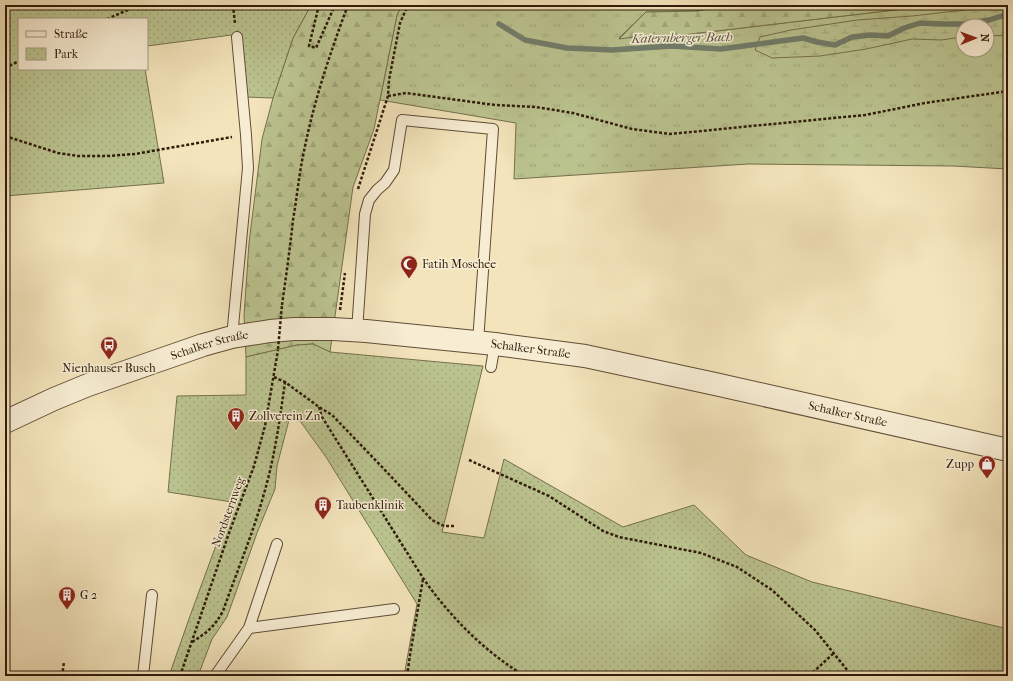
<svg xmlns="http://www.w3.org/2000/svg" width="1013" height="681" font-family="'IM FELL French Canon',serif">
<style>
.grass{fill:url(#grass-tufts);stroke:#75704d;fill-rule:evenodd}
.forest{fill:url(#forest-firs);stroke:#75704d}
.wetland{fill:url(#wetland-marsh);stroke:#75704d}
.park{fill:url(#park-dots);stroke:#75704d}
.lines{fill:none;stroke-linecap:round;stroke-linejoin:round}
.stream{stroke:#717d6b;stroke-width:5.5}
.service-casing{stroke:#604d36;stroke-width:12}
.tertiary-casing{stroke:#604d36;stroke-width:24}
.path{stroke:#2f1b0a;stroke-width:2.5;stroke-dasharray:3 2;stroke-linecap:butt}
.service{stroke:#f7edd3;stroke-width:10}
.tertiary{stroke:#f7edd3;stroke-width:22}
.path-bridge{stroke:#2f1b0a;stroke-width:2.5;stroke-dasharray:3 2;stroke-linecap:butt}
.labels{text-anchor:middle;stroke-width:3;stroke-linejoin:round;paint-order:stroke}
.poi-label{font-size:12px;fill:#2f1b0a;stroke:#f7edd3;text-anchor:start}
.street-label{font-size:12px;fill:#2f1b0a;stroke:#f7edd3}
.water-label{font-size:13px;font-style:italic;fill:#565442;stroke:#f7edd3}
</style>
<defs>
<pattern id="grass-tufts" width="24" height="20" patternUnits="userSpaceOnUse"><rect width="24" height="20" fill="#bbc490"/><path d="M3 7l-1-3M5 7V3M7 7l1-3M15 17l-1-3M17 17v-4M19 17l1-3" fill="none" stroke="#a1a87b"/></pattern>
<pattern id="forest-firs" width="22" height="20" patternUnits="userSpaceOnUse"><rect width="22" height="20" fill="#bbc490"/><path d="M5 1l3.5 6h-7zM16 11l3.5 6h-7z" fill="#a1a87b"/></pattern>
<pattern id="wetland-marsh" width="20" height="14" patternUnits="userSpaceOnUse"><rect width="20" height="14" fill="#bbc490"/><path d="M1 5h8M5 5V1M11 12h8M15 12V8" fill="none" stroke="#a1a87b"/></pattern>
<pattern id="park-dots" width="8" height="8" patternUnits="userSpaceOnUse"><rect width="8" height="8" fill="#bbc490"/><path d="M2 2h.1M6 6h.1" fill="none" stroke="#a1a87b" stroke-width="1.8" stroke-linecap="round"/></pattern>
</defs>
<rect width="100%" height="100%" fill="#f3e4bb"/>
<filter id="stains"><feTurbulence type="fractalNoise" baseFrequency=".005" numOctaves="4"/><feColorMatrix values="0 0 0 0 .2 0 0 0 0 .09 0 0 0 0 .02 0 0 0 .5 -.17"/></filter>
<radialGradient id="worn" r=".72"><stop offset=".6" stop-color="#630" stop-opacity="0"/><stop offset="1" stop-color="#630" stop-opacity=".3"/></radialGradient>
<!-- grass -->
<path class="grass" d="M402,5H727L698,11L646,12L619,38L635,37L674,36L937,5H1008V169L953,166L748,164L514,179L516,123L380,100L397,15ZM963,26H987V50H963Z"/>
<!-- forest -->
<path class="forest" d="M311,5H402L397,15L374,129L353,187L330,352L313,344L297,345L246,357L244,316L249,243L262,139L273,98L293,38Z
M727,5H937L674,36L635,37L619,39L646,12L698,11Z"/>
<!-- wetland -->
<path class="wetland" d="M994,5H1008V35L987,36V26H963V37L941,40L912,39L866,49L820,56L772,58L755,50L760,37L791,30L857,20L912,16L974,9Z"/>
<!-- park -->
<path class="park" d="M5,5H311L293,38L273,98L245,97L239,34L147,46V19H19V69H145L164,183L5,196Z
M313,344L330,352L483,366L442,532L484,538L504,459L623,527L694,505L746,555L812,582L1008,629V676H404L417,604L326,457L300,421L289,420L277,466L275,489L257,533L227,617L212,639L198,676H169L190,616L232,502L168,492L177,396L246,395V357L297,345Z"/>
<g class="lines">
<!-- stream -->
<path class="stream" d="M499,24L525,40L567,48L612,50L672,46L721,49L803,38L817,42L835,45L852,37L871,35L888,36L904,28L920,23L943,24H963L989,20L1008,14"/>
<!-- service casing -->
<g class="service-casing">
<path id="service" d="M357,331L365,214L369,200L377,190L385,183L394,170L402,120L493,129L478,342
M232,337L248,168L246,135L237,37
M491,367L495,344
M249,628L394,609
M143,676L152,595
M215,676L249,628L277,544"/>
</g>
<!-- tertiary casing -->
<g class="tertiary-casing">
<g id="tertiary">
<path id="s1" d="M5,422L54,399L88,385L203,345L232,337L270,331L294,329H333L366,331L495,344L585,356L715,384L1008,450"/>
</g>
</g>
<!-- path -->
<path class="path" d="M233,5L235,24
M319,5L309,46L316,48L335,5
M107,19L139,5
M5,68L19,61
M388,96L406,93L495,105L536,107L573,113L632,129L670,134L865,115L925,103L1008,91
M5,136L58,153L78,156H107L135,154L232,137
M358,189L388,96L389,80L400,23L408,5
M282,305C286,277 290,248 293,220C297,197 299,174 304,151C314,101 330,53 348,5
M340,310L345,273
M274,377L285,382L319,407L332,415L384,469L432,520L444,526H454
M319,407L322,417L423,578C450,617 485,652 525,676
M469,460L549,496L603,531L619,537L701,553L737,567L772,590L815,630L852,676
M192,642C207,633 215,626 223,611C237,571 254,531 265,490C275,455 280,418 285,382
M62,676L64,662
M180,676L229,533L254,466L265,426L278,350
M407,676L410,655L423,579
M809,676L834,653"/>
<!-- service -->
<use href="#service" class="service"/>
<!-- tertiary -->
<use href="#tertiary" class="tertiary"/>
<!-- path-bridge -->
<path class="path-bridge" d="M278,349L282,305"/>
</g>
<!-- icons -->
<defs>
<g id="mosque-pin" transform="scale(0.9)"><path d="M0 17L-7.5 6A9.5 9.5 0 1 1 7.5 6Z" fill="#8f2418" stroke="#f7edd3"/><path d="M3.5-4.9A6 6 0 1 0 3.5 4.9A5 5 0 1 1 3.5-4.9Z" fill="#fff"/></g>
<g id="bus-pin" transform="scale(0.9)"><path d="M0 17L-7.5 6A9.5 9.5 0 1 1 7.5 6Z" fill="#8f2418" stroke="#f7edd3"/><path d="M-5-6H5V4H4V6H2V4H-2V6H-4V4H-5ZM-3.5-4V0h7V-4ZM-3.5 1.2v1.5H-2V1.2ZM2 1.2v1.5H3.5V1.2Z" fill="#fff"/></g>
<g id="building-pin" transform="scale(0.9)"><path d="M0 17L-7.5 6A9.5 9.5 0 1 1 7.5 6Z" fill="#8f2418" stroke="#f7edd3"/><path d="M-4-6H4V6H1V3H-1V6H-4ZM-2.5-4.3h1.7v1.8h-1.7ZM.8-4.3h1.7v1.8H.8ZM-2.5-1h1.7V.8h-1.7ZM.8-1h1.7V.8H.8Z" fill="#fff"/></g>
<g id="shop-pin" transform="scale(0.9)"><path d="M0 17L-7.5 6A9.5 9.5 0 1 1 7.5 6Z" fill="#8f2418" stroke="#f7edd3"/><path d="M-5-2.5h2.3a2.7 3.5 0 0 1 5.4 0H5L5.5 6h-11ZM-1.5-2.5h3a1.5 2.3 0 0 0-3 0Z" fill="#fff"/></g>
</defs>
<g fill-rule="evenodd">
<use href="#mosque-pin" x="409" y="264"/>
<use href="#bus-pin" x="109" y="345"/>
<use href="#building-pin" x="236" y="416"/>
<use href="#shop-pin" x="987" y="464"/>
<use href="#building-pin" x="323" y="505"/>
<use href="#building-pin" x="67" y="595"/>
</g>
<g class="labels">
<!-- poi labels -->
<g class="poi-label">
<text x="422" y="268">Fatih Moschee</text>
<text x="109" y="372" text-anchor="middle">Nienhauser Busch</text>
<text x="249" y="420">Zollverein Zn</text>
<text x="974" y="468" text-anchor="end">Zupp</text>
<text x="336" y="509">Taubenklinik</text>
<text x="80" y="599">G 2</text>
</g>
<!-- street labels -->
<g class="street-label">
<text dy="4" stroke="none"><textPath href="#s1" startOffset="219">Schalker Straße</textPath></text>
<text dy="4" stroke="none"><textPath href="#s1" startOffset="543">Schalker Straße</textPath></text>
<text dy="4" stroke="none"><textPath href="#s1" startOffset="867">Schalker Straße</textPath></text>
<text transform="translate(228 512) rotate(-70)" y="4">Nordsternweg</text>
</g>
<!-- water labels -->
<g class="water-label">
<text transform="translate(682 37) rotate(-1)" y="5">Katernberger Bach</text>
</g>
</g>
<!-- margin -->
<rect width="1013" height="681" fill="none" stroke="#f3e4bb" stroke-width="20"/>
<rect x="6" y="6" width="1001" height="669" fill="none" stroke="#2f1b0a" stroke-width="2"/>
<rect x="10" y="10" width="993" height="661" fill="none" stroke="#2f1b0a"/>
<!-- legend -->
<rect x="18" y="18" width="130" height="52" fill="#f7edd3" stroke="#a79983"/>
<rect x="26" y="31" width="20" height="6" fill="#f7edd3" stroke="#a79983"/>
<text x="54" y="38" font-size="12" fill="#2f1b0a">Straße</text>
<rect x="26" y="48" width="20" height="12" fill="url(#park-dots)" stroke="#a79983"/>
<text x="54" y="58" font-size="12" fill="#2f1b0a">Park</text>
<!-- north arrow -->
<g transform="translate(975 38) rotate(89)"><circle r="19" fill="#f7edd3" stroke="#a79983"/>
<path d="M0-3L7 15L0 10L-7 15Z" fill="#8f2418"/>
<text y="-6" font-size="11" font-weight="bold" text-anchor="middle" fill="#2f1b0a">N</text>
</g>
<rect width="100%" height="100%" filter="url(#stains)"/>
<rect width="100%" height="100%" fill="url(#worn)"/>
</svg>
